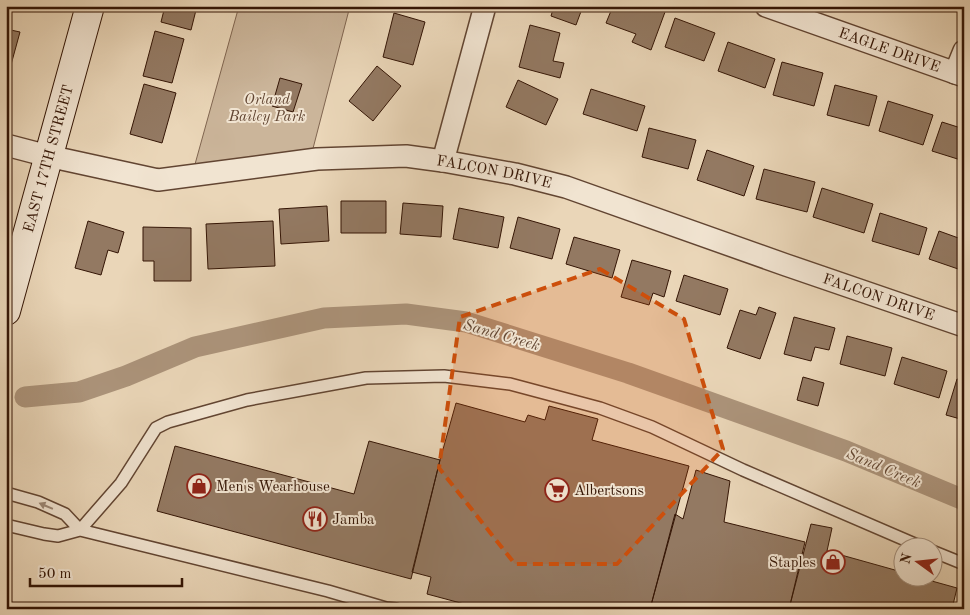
<svg xmlns="http://www.w3.org/2000/svg" width="970" height="615" font-family="'Old Standard TT',serif">
<style>
.green{fill:#cbb59a;stroke:#806550}
.lines{fill:none;stroke-linecap:round;stroke-linejoin:round}
.canal{stroke:#ac947b;stroke-width:21}
.building{fill:#937962;stroke:#341505}
.service-casing{stroke:#624532;stroke-width:14}
.minor-casing{stroke:#624532;stroke-width:24}
.secondary-casing{stroke:#341505;stroke-width:30}
.service{stroke:#f1e4d1;stroke-width:11}
.minor{stroke:#f1e4d1;stroke-width:21}
.secondary{stroke:#f1e4d1;stroke-width:28}
.oneway{fill:#9c8775}
.marked{fill:#cd4f0b;fill-opacity:0.2;stroke:#cd4f0b;stroke-width:4;stroke-dasharray:10 6;stroke-linejoin:round}
.labels{text-anchor:middle;stroke-width:4;stroke-linejoin:round;paint-order:stroke}
.street-label{font-size:15px;fill:#341505;stroke:#f1e4d1}
.park-label{font-size:15px;font-style:italic;fill:#614532;stroke:#f1e4d1}
.poi-label{font-size:15px;fill:#341505;stroke:#f1e4d1;text-anchor:start}
.water-label{font-size:16px;font-style:italic;fill:#644834;stroke:#f1e4d1}
</style>
<rect width="100%" height="100%" fill="#ead6b8"/>
<filter id="stains"><feTurbulence type="fractalNoise" baseFrequency=".004" numOctaves="4"/><feColorMatrix values="0 0 0 0 .2 0 0 0 0 .09 0 0 0 0 .02 0 0 0 .5 -.17"/></filter>
<radialGradient id="worn" r=".72"><stop offset=".6" stop-color="#630" stop-opacity="0"/><stop offset="1" stop-color="#630" stop-opacity=".3"/></radialGradient>
<!-- green -->
<path class="green" d="M239,6H350L310,160L192,175Z"/>
<g class="lines">
<!-- canal -->
<path class="canal" d="M25,397L79,392L126,376L195,347L324,318L406,314L466,322L628,373L846,451L964,500"/>
</g>
<!-- building -->
<path class="building" d="M165,6H197L191,30L161,22Z
M416,6H431L430,10Z
M554,6H583L576,25L551,16Z
M613,6H650L665,12L651,50L632,42L636,34L606,23Z
M394,13L425,22L413,65L383,57Z
M675,18L715,33L704,61L665,47Z
M530,25L560,33L553,61L564,63L560,78L519,67Z
M6,29L20,32L6,83Z
M155,31L184,39L172,83L143,76Z
M728,42L775,59L765,88L718,71Z
M782,62L823,73L814,106L773,95Z
M377,66L401,86L373,121L349,101Z
M280,78L302,84L293,112L272,106Z
M518,80L558,99L546,125L506,107Z
M144,84L176,93L162,143L130,134Z
M835,85L877,96L869,126L827,115Z
M591,89L645,106L637,131L583,114Z
M888,101L933,115L923,145L879,131Z
M942,122L964,129V161L932,151Z
M649,128L696,140L688,169L642,157Z
M707,150L754,166L744,196L697,180Z
M764,169L815,182L807,212L756,199Z
M822,188L873,204L864,233L813,217Z
M341,201H386V233H341Z
M403,203L443,206L441,237L400,234Z
M327,206L329,241L281,244L279,209Z
M459,208L504,217L498,248L453,239Z
M880,213L927,228L919,255L872,241Z
M518,217L560,229L552,259L510,248Z
M88,221L124,232L118,253L108,250L101,275L75,268Z
M273,221L275,266L208,269L206,224Z
M143,227L191,228V281H154V261H143Z
M939,231L964,240V271L929,259Z
M574,237L620,250L612,278L566,264Z
M632,260L671,271L664,297L653,293L649,305L621,297Z
M684,275L728,289L720,315L676,301Z
M759,307L776,313L760,359L727,348L740,310L756,315Z
M794,317L835,328L829,350L815,347L811,361L784,354Z
M847,336L892,348L885,376L840,364Z
M902,357L947,371L939,398L894,384Z
M803,377L824,383L818,406L797,400Z
M957,379L964,381V420L946,415Z
M456,403L525,422L528,415L545,420L549,406L598,419L592,440L689,466L650,609H483L427,594L431,577L412,572L440,460Z
M369,441L440,460L411,579L157,511L175,446L354,494Z
M696,470L730,481L724,522L805,542L789,609H650L675,514L683,519Z
M811,524L832,528L827,551L902,572V578H921L957,588L952,609H789Z"/>
<g class="lines">
<!-- service casing -->
<g class="service-casing">
<path id="service" d="M6,493L38,502L65,514L80,530L328,591L386,608L396,609
M6,525L44,534L58,536L80,530L121,483L156,428L168,422L247,400L366,378L444,376L510,384L600,408L652,427L743,470L924,548
M932,551L964,564"/>
</g>
<!-- minor casing -->
<g class="minor-casing">
<g id="minor">
<path id="s1" d="M766,6L964,76"/>
<path d="M955,73L964,51"/>
<path id="s2" d="M6,145L48,156L158,180L317,159L406,156L443,161L515,174L566,187L786,265L964,326"/>
<path d="M443,161L485,6"/>
</g>
</g>
<!-- secondary casing -->
<g class="secondary-casing">
<g id="secondary">
<path id="s3" d="M6,311L90,6"/>
</g>
</g>
<!-- service -->
<use href="#service" class="service"/>
<!-- minor -->
<use href="#minor" class="minor"/>
<!-- secondary -->
<use href="#secondary" class="secondary"/>
</g>
<!-- one-way arrows -->
<defs><path id="oneway-solid" d="M-6-.8H1V-3.2L6.5 0L1 3.2V.8H-6Z" transform="scale(1.25)"/></defs>
<use class="oneway" href="#oneway-solid" transform="translate(46 506) rotate(-157)"/>
<!-- marked area -->
<path class="marked" d="M600,269L684,319L723,449L617,564H515L439,468L460,317Z"/>
<!-- icons -->
<defs>
<g id="shop-ring" transform="scale(1.25)"><circle r="9.5" fill="#f1e4d1" stroke="#8f2418" stroke-width="1.5"/><path d="M-5-2.5h2.3a2.7 3.5 0 0 1 5.4 0H5L5.5 6h-11ZM-1.5-2.5h3a1.5 2.3 0 0 0-3 0Z" fill="#8f2418"/></g>
<g id="supermarket-ring" transform="scale(1.25)"><circle r="9.5" fill="#f1e4d1" stroke="#8f2418" stroke-width="1.5"/><path d="M-6-5.5h2.5l.6 2H6L4.5 2H-2.5L-4.4-4H-6ZM-1.5 3.2a1.3 1.3 0 1 0 .1 0ZM3 3.2a1.3 1.3 0 1 0 .1 0Z" fill="#8f2418"/></g>
<g id="restaurant-ring" transform="scale(1.25)"><circle r="9.5" fill="#f1e4d1" stroke="#8f2418" stroke-width="1.5"/><path d="M-5-6h1v4h1v-4h1v4h1v-4h1v5L-1.5 .5V6h-2V.5L-5-1ZM5-6V6H3V1.5H1.5Q1.5-4 5-6Z" fill="#8f2418"/></g>
</defs>
<g fill-rule="evenodd">
<use href="#shop-ring" x="199" y="486"/>
<use href="#supermarket-ring" x="557" y="490"/>
<use href="#restaurant-ring" x="315" y="519"/>
<use href="#shop-ring" x="833" y="562"/>
</g>
<g class="labels">
<!-- street labels -->
<g class="street-label">
<text dy="5" stroke="none"><textPath href="#s1" startOffset="131">EAGLE DRIVE</textPath></text>
<text dy="5" stroke="none"><textPath href="#s3" startOffset="158">EAST 17TH STREET</textPath></text>
<text dy="5" stroke="none"><textPath href="#s2" startOffset="495">FALCON DRIVE</textPath></text>
<text dy="5" stroke="none"><textPath href="#s2" startOffset="900">FALCON DRIVE</textPath></text>
</g>
<!-- park labels -->
<g class="park-label">
<text x="267" y="104">Orland<tspan x="267" dy="17">Bailey Park</tspan></text>
</g>
<!-- poi labels -->
<g class="poi-label">
<text x="216" y="491">Men's Wearhouse</text>
<text x="574" y="495">Albertsons</text>
<text x="332" y="524">Jamba</text>
<text x="816" y="567" text-anchor="end">Staples</text>
</g>
<!-- water labels -->
<g class="water-label">
<text transform="translate(502 334) rotate(16)" y="6">Sand Creek</text>
<text transform="translate(884 467) rotate(23)" y="6">Sand Creek</text>
</g>
</g>
<!-- margin -->
<rect width="970" height="615" fill="none" stroke="#ead6b8" stroke-width="25"/>
<rect x="8" y="8" width="955" height="600" fill="none" stroke="#341505" stroke-width="2.5"/>
<rect x="12" y="12" width="945" height="590" fill="none" stroke="#341505"/>
<!-- north arrow -->
<g transform="translate(918 562) rotate(285)"><circle r="24" fill="#f1e4d1" stroke="#a5917f"/>
<path d="M0-4L9 19L0 12L-9 19Z" fill="#8f2418"/>
<text y="-8" font-size="14" font-weight="bold" text-anchor="middle" fill="#341505">N</text>
</g>
<!-- scale -->
<path d="M30 578v8h152v-8" fill="none" stroke="#341505" stroke-width="2.5"/>
<text x="38" y="578" font-size="15" fill="#341505" stroke="#f1e4d1" stroke-width="4" paint-order="stroke">50 m</text>
<rect width="100%" height="100%" filter="url(#stains)"/>
<rect width="100%" height="100%" fill="url(#worn)"/>
</svg>
